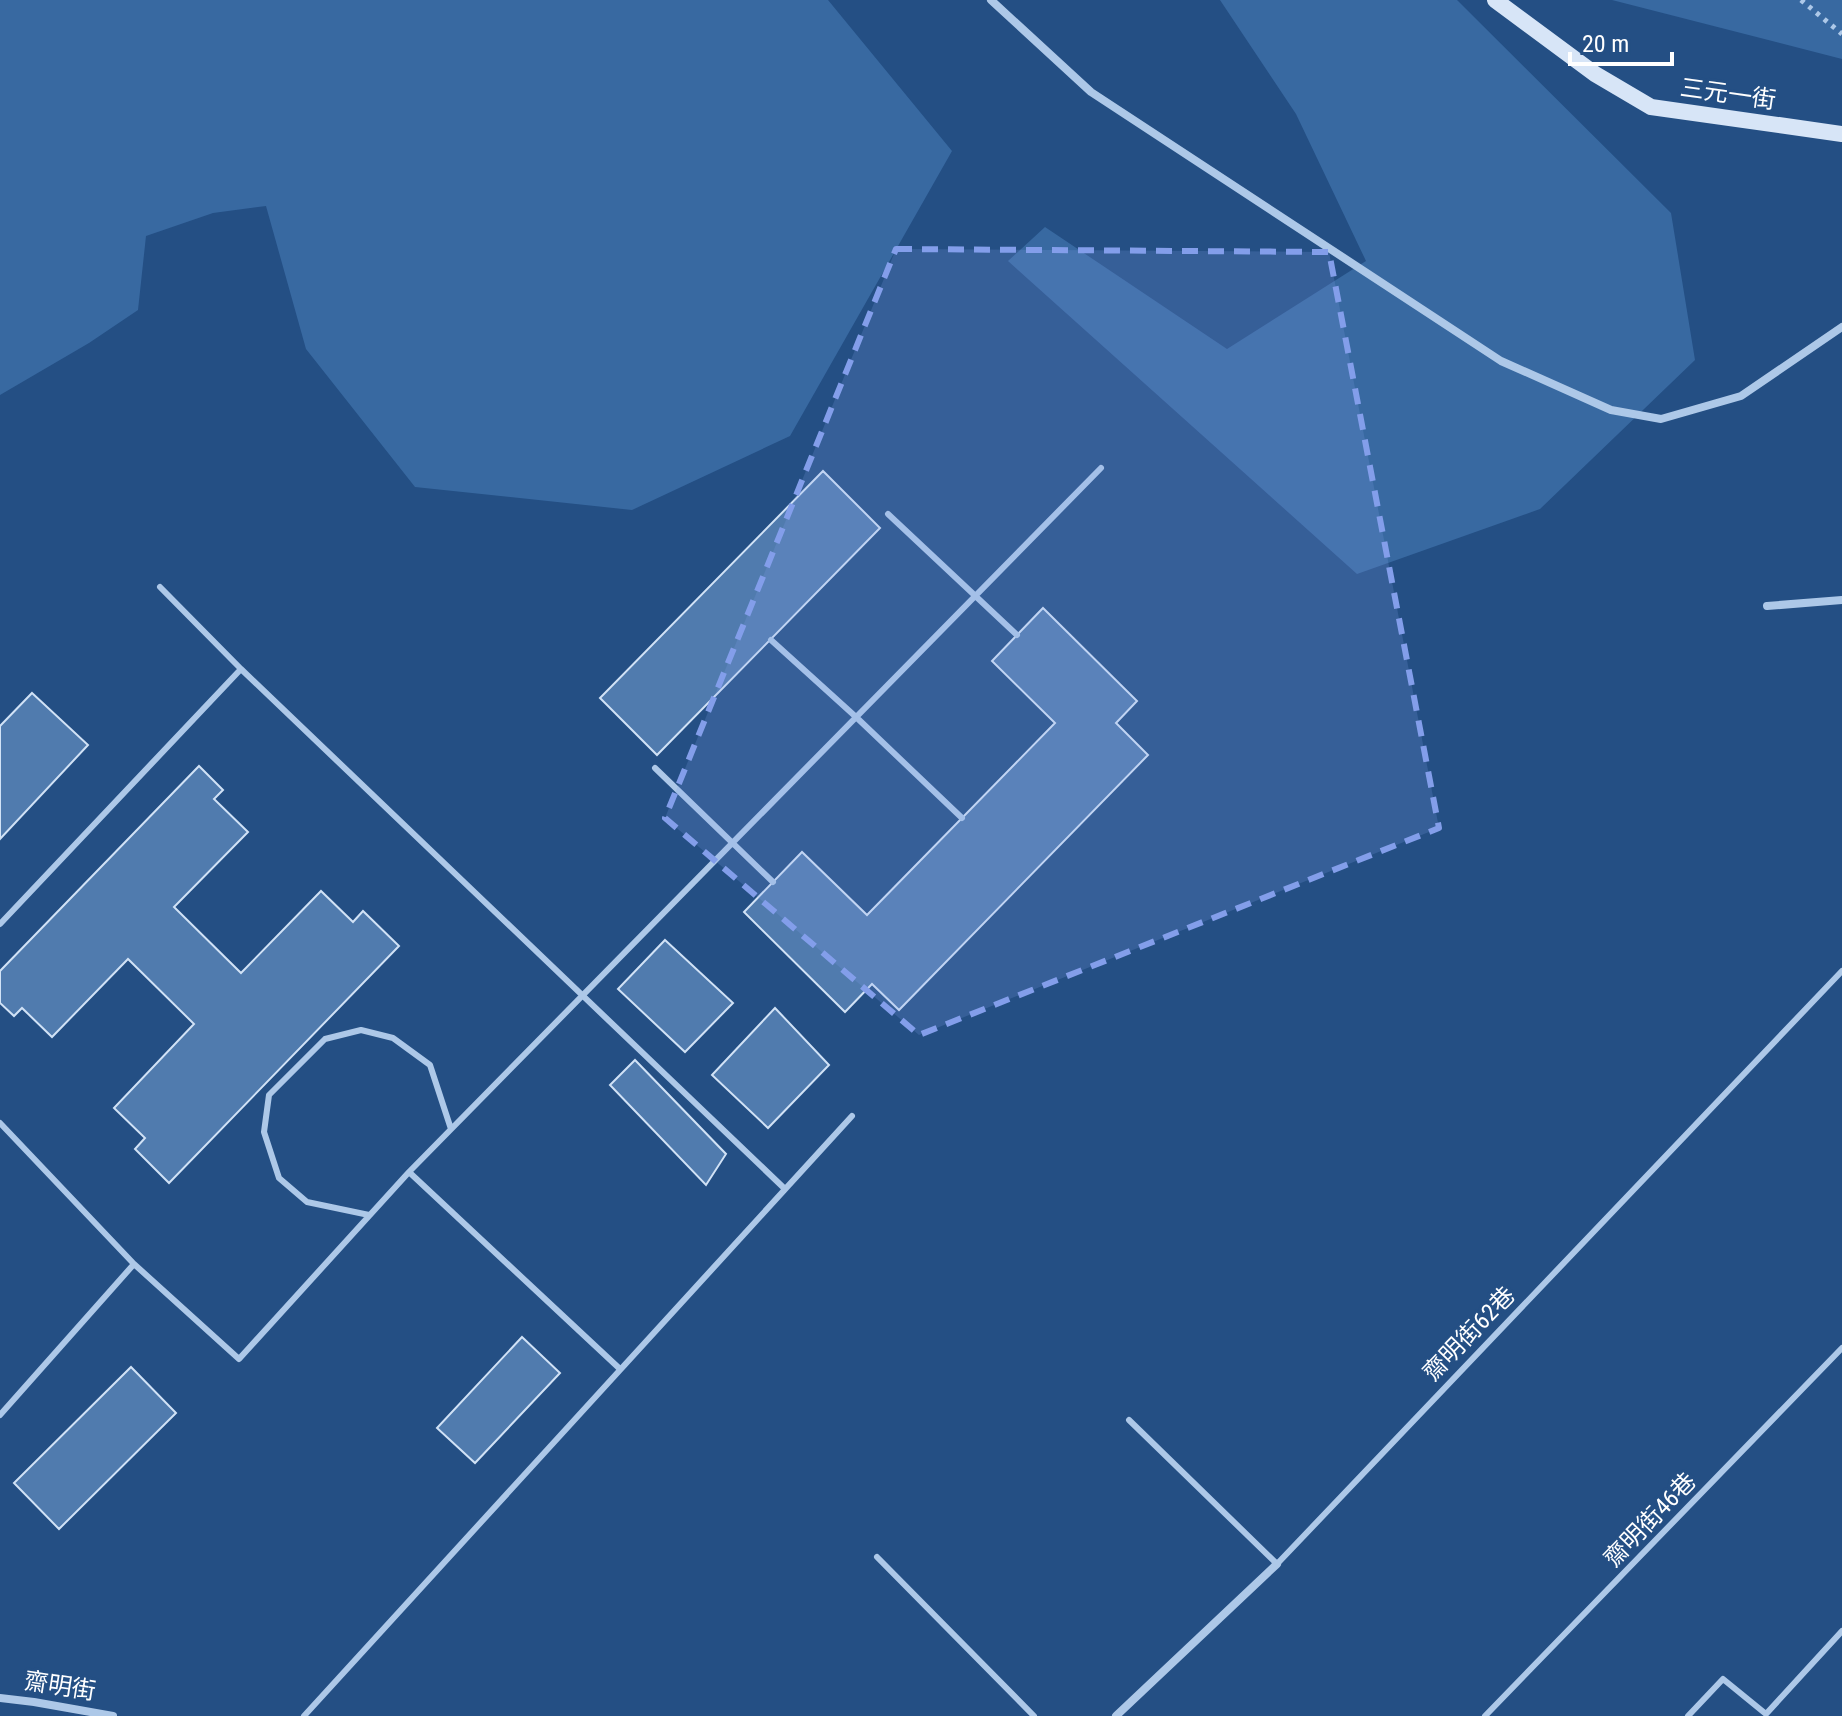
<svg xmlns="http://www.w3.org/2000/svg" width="1842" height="1716" font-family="'Roboto Condensed','Noto Sans TC',sans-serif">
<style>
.green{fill:#3869a1}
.building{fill:#507bae;stroke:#d1e2f6;stroke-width:2}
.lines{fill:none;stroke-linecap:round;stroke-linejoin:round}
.path{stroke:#adc8e8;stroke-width:5;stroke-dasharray:4 6;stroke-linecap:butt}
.lane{stroke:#adc8e8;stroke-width:6}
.street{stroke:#adc8e8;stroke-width:8}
.secondary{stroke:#d7e5f7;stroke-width:16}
.marked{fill:#839eea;fill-opacity:0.2;stroke:#839eea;stroke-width:6;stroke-dasharray:16 10;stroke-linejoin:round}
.labels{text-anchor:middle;stroke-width:6;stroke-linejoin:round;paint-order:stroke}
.street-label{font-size:24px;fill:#fff;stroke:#244f84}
</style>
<rect width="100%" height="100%" fill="#244f84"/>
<!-- green -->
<path class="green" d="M0,0H828L952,151L790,436L632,510L415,487L306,349L266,206L213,213L146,236L138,310L89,343L0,395Z
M1220,0H1457L1671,213L1695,360L1540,509L1357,574L1008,261L1045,227L1227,349L1366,261L1296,114Z
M1612,0H1842V59Z"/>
<!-- building -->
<path class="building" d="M823,471L880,528L657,755L600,698Z
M1043,608L1137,701L1116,723L1148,755L899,1010L872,984L845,1012L744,912L802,852L867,915L1055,723L992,661Z
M32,693L88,745L0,839V726Z
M199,766L223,790L214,799L248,832L174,907L241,973L321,891L353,922L363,911L399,946L169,1183L135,1149L145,1138L114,1108L194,1024L128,959L52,1037L22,1008L14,1016L0,1003V971Z
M665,940L733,1003L685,1052L618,989Z
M775,1008L829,1065L768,1128L712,1075Z
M635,1060L726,1154L706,1185L610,1085Z
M522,1337L560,1373L475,1463L437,1428Z
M131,1367L176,1413L59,1529L14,1483Z"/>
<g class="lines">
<!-- path -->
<path class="path" d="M1801,0L1842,34"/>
<!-- lane -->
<path class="lane" d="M888,514L1017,635
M771,640L856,717L962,818
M241,669L785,1189
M655,768L773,882
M0,924L241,669L160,587
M0,1123L134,1264
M369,1215L307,1202L279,1178L264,1132L269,1095L325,1039L361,1030L393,1038L430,1065L451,1129
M620,1369L409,1172L1101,468
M0,1415L134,1264L239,1359L409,1172
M1129,1420L1277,1564L1842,971
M877,1557L1034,1716
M304,1716L852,1116
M1485,1716L1842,1348
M1688,1716L1723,1679L1766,1714L1842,1631"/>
<!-- street -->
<path class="street" d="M991,0L1091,92L1501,361L1611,410L1661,419L1741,396L1842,327
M1767,606L1842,600
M0,1698L34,1702L113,1716
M1116,1716L1277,1564"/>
<!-- secondary -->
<path class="secondary" d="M1495,0L1595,74L1651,107L1842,134"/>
</g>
<!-- marked area -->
<path class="marked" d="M896,249L1329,252L1439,828L919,1035L665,818Z"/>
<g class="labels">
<!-- street labels -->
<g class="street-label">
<text transform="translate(1728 94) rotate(8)" y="8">三元一街</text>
<text transform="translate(1469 1334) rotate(-46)" y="8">齋明街62巷</text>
<text transform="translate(1650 1520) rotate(-46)" y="8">齋明街46巷</text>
<text transform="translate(60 1686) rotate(9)" y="8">齋明街</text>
</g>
</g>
<!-- scale -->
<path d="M1570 52v12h102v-12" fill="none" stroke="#ffffff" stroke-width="4"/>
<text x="1582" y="52" font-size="24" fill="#ffffff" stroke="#244f84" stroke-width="6" paint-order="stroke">20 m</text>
</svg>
